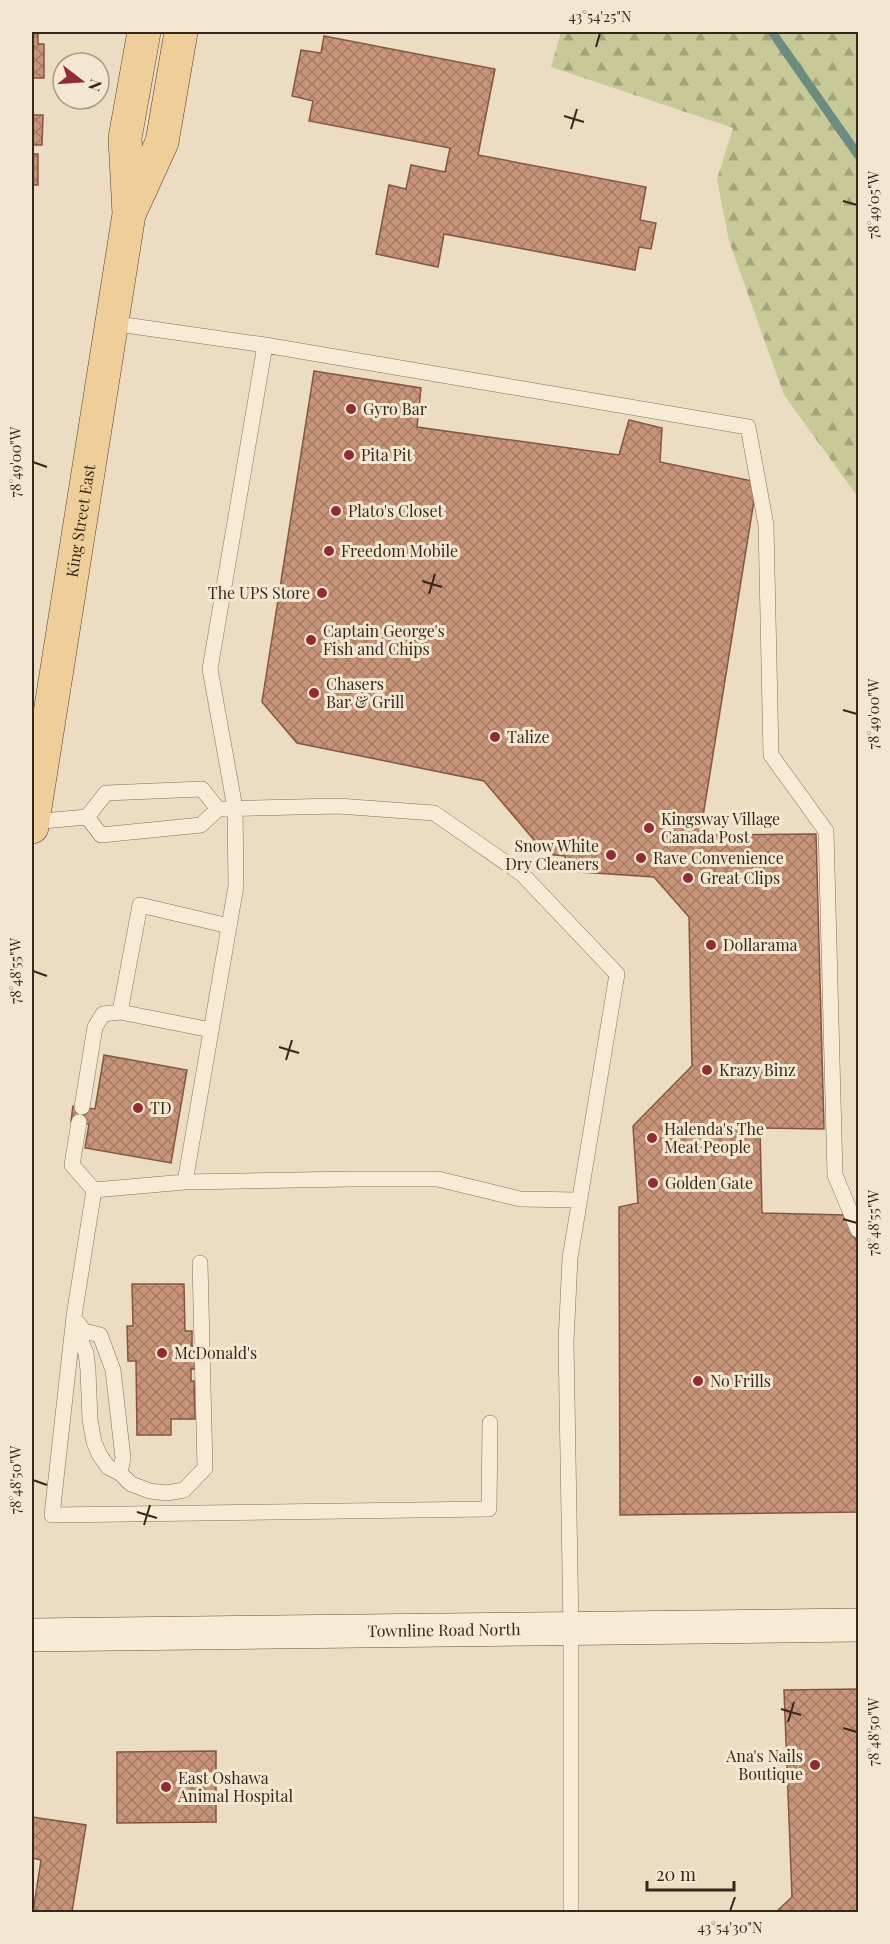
<svg xmlns="http://www.w3.org/2000/svg" width="890" height="1944" font-family="'Playfair Display',serif">
<style>
.forest{fill:url(#forest-firs)}
.lines{fill:none;stroke-linecap:round;stroke-linejoin:round}
.stream{stroke:#6c8c82;stroke-width:9}
.building{fill:url(#building-cross-hatch);stroke:#845640;stroke-width:1.5}
.lane-casing{stroke:#856e5a;stroke-width:16}
.secondary-casing{stroke:#674f3d;stroke-width:34}
.primary-casing{stroke:#533d2e;stroke-width:34}
.lane{stroke:#f7ebd5;stroke-width:15}
.secondary{stroke:#f7ebd5;stroke-width:33}
.primary{stroke:#efce9a;stroke-width:33}
.ticks{fill:none;stroke:#36271d;stroke-width:2}
.poi-dot{fill:#922c34;stroke:#f4e7d1;stroke-width:2}
.labels{text-anchor:middle;stroke-width:6;stroke-linejoin:round;paint-order:stroke}
.poi-label{font-size:16px;fill:#36271d;stroke:#f4e7d1;text-anchor:start}
.street-label{font-size:16px;fill:#36271d;stroke:#f4e7d1}
.neatline{fill:none;stroke:#36271d;stroke-width:2}
.ticks-label{font-size:15px;text-anchor:middle;fill:#36271d}
</style>
<defs>
<pattern id="forest-firs" width="22" height="20" patternUnits="userSpaceOnUse" patternTransform="scale(1.5)"><rect width="22" height="20" fill="#c7ca96"/><path d="M5 1l3.5 6h-7zM16 11l3.5 6h-7z" fill="#a2a47a"/></pattern>
<pattern id="building-cross-hatch" width="8" height="8" patternUnits="userSpaceOnUse" patternTransform="scale(1.5)"><rect width="8" height="8" fill="#c99579"/><path d="M0 0l8 8M0 8l8-8" fill="none" stroke="#a47a63"/></pattern>
</defs>
<rect width="100%" height="100%" fill="#ecddc2"/>
<!-- forest -->
<path class="forest" d="M561,32H858V497L784,395L729,241L717,179L733,128L551,67Z"/>
<g class="lines">
<!-- stream -->
<path class="stream" d="M772,32L858,155"/>
</g>
<!-- building -->
<path class="building" d="M32,32H38V44H44V78H32Z
M324,36L495,69L478,155L646,187L640,220L656,223L651,249L639,247L635,270L444,234L438,267L376,254L389,185L406,189L411,165L445,172L450,148L309,121L313,101L292,96L301,50L321,53Z
M32,115H43L42,145H32Z
M32,154H38V185H32Z
M32,221H33V281H32Z
M314,371L421,388L417,427L619,455L629,420L662,428L660,462L757,482L700,835L816,834L824,1129L760,1128L762,1213L846,1215L858,1246V1512L620,1515L619,1207L638,1203L633,1126L692,1066L689,917L654,877L565,871V856L546,854L484,781L297,743L262,702Z
M104,1055L187,1070L171,1163L85,1148L89,1124L71,1121L73,1106L95,1109Z
M132,1284H184L185,1331H192V1346H197V1369H191V1381H194L195,1419H171V1435H137L136,1361H128L127,1326H133Z
M858,1689V1912H776L792,1897L784,1690Z
M216,1751V1822L117,1823V1752Z
M32,1817L86,1825L72,1912H33L41,1860L32,1858Z"/>
<g class="lines">
<!-- lane casing -->
<g class="lane-casing">
<path id="lane" d="M111,323L265,345L748,427L766,525L771,755L826,831L835,1175L858,1230
M87,817L101,835L201,825L218,809L338,806L434,813L522,874L617,974L570,1258L566,1342L571,1628V1912
M32,822L87,817L106,793L202,789L218,809
M211,1030L120,1012L140,905L229,926
M82,1107L95,1027L103,1014L120,1012
M79,1122L72,1165L94,1190L74,1316L52,1515L489,1509L490,1423
M185,1182L236,886L235,808L210,669L265,345
M94,1190L185,1182L352,1179H438L520,1199L578,1200
M78,1323L84,1331L100,1335L113,1370L123,1458L120,1473
M84,1331L81,1341L86,1353L88,1370L90,1420L94,1442L99,1454L108,1467L120,1473L131,1484L150,1491L167,1493L184,1490L205,1468L200,1263"/>
</g>
<!-- secondary casing -->
<g class="secondary-casing">
<g id="secondary">
<path id="s1" d="M32,1635L858,1625"/>
</g>
</g>
<!-- primary casing -->
<g class="primary-casing">
<g id="primary">
<path d="M131,210L162,142L181,32"/>
<path id="s2" d="M32,827L129,214L125,138L144,32"/>
</g>
</g>
<!-- lane -->
<use href="#lane" class="lane"/>
<!-- secondary -->
<use href="#secondary" class="secondary"/>
<!-- primary -->
<use href="#primary" class="primary"/>
</g>
<!-- ticks -->
<path class="ticks" d="M596,47L600,33M564,116L584,122M571,129L577,109M843,201L857,205M33,462L47,467M422,581L442,587M429,594L435,574M843,710L857,714M33,971L47,976M279,1047L299,1053M286,1060L292,1040M843,1219L857,1223M33,1480L47,1485M137,1512L157,1518M144,1525L150,1505M781,1709L801,1715M788,1722L794,1702M843,1728L857,1732M730,1911L735,1897"/>
<!-- markers -->
<g class="poi-dot">
<circle cx="351" cy="409" r="6"/>
<circle cx="349" cy="455" r="6"/>
<circle cx="336" cy="511" r="6"/>
<circle cx="329" cy="551" r="6"/>
<circle cx="322" cy="593" r="6"/>
<circle cx="311" cy="640" r="6"/>
<circle cx="314" cy="693" r="6"/>
<circle cx="495" cy="737" r="6"/>
<circle cx="649" cy="828" r="6"/>
<circle cx="611" cy="855" r="6"/>
<circle cx="641" cy="858" r="6"/>
<circle cx="688" cy="878" r="6"/>
<circle cx="711" cy="945" r="6"/>
<circle cx="707" cy="1070" r="6"/>
<circle cx="138" cy="1108" r="6"/>
<circle cx="652" cy="1138" r="6"/>
<circle cx="653" cy="1183" r="6"/>
<circle cx="162" cy="1353" r="6"/>
<circle cx="698" cy="1381" r="6"/>
<circle cx="815" cy="1765" r="6"/>
<circle cx="166" cy="1787" r="6"/>
</g>
<g class="labels">
<!-- poi labels -->
<g class="poi-label">
<text x="363" y="415">Gyro Bar</text>
<text x="361" y="461">Pita Pit</text>
<text x="348" y="517">Plato's Closet</text>
<text x="341" y="557">Freedom Mobile</text>
<text x="310" y="599" text-anchor="end">The UPS Store</text>
<text x="323" y="637">Captain George's<tspan x="323" dy="18">Fish and Chips</tspan></text>
<text x="326" y="690">Chasers<tspan x="326" dy="18">Bar &amp; Grill</tspan></text>
<text x="507" y="743">Talize</text>
<text x="661" y="825">Kingsway Village<tspan x="661" dy="18">Canada Post</tspan></text>
<text x="599" y="852" text-anchor="end">Snow White<tspan x="599" dy="18">Dry Cleaners</tspan></text>
<text x="653" y="864">Rave Convenience</text>
<text x="700" y="884">Great Clips</text>
<text x="723" y="951">Dollarama</text>
<text x="719" y="1076">Krazy Binz</text>
<text x="150" y="1114">TD</text>
<text x="664" y="1135">Halenda's The<tspan x="664" dy="18">Meat People</tspan></text>
<text x="665" y="1189">Golden Gate</text>
<text x="174" y="1359">McDonald's</text>
<text x="710" y="1387">No Frills</text>
<text x="803" y="1762" text-anchor="end">Ana's Nails<tspan x="803" dy="18">Boutique</tspan></text>
<text x="178" y="1784">East Oshawa<tspan x="178" dy="18">Animal Hospital</tspan></text>
</g>
<!-- street labels -->
<g class="street-label">
<text dy="6" stroke="none"><textPath href="#s2" startOffset="310">King Street East</textPath></text>
<text dy="6" stroke="none"><textPath href="#s1" startOffset="412">Townline Road North</textPath></text>
</g>
</g>
<!-- border -->
<rect width="890" height="1944" fill="none" stroke="#f4e7d1" stroke-width="66"/>
<!-- north arrow -->
<g transform="translate(81 81) rotate(107)"><circle r="28" fill="#f4e7d1" stroke="#a89a89" stroke-width="1.5"/>
<path d="M0-4.5L10 22L0 15L-10 22Z" fill="#922c34"/>
<text y="-9" font-size="16" font-weight="bold" text-anchor="middle" fill="#36271d">N</text>
</g>
<!-- scale -->
<path d="M647 1881v9h87v-9" fill="none" stroke="#36271d" stroke-width="3"/>
<text x="656" y="1881" font-size="18" fill="#36271d" stroke="#f4e7d1" stroke-width="4.5" paint-order="stroke">20 m</text>
<rect x="33" y="33" width="824" height="1878" class="neatline"/>
<g class="ticks-label">
<text x="600" y="22">43°54'25"N</text>
<text transform="translate(874 205) rotate(-90)" y="5">78°49'05"W</text>
<text transform="translate(16 462) rotate(-90)" y="5">78°49'00"W</text>
<text transform="translate(874 714) rotate(-90)" y="5">78°49'00"W</text>
<text transform="translate(16 971) rotate(-90)" y="5">78°48'55"W</text>
<text transform="translate(874 1223) rotate(-90)" y="5">78°48'55"W</text>
<text transform="translate(16 1480) rotate(-90)" y="5">78°48'50"W</text>
<text transform="translate(874 1732) rotate(-90)" y="5">78°48'50"W</text>
<text x="730" y="1933">43°54'30"N</text>
</g>
</svg>
